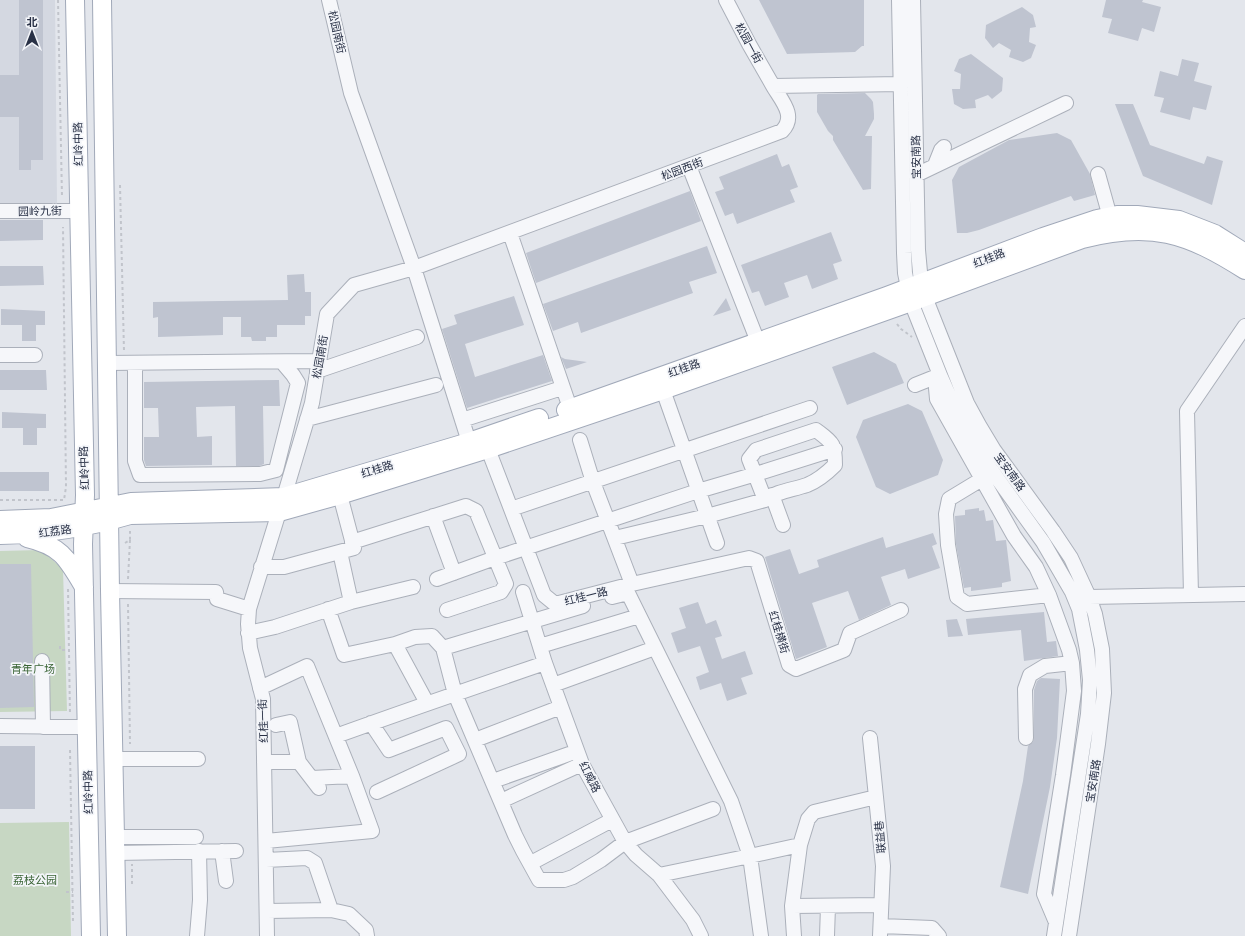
<svg xmlns="http://www.w3.org/2000/svg" width="1245" height="936" font-family="'Golos Text','Noto Sans SC',sans-serif">
<style>
.built{fill:#d4d8e1}
.green{fill:#c7d7c3}
.building{fill:#bfc4d0}
.lines{fill:none;stroke-linecap:round;stroke-linejoin:round}
.minor-casing{stroke:#abb0ba;stroke-width:16}
.major-casing{stroke:#a1a9b9;stroke-width:20}
.path{stroke:#c1c4cb;stroke-width:2;stroke-dasharray:3 3;stroke-linecap:butt}
.minor{stroke:#f6f7fa;stroke-width:14}
.major{stroke:#fff;stroke-width:18}
.labels{text-anchor:middle;stroke-width:3.5;stroke-linejoin:round;paint-order:stroke}
.street-label{font-size:11px;fill:#293146;stroke:#f3f5f9}
.park-label{font-size:11px;fill:#3a6435;stroke:#f3f5f9}
</style>
<rect width="100%" height="100%" fill="#e3e6ec"/>
<!-- built -->
<path class="built" d="M0,0H55L57,203H0Z"/>
<!-- green -->
<path class="green" d="M41,550L63,569L67,711L0,712V551Z
M69,822L71,936H0V823Z"/>
<!-- building -->
<path class="building" d="M19,0H43V160H31V170H19V117H0V75H19Z
M759,0H864V46H862L855,52L787,54Z
M1106,0H1143L1142,2L1161,7L1154,32L1142,28L1138,41L1108,33L1112,19L1102,17Z
M1022,7L1033,15L1036,27L1030,28L1029,42L1036,45L1031,58L1023,62L1009,57L1011,50L999,43L993,48L985,38L986,25Z
M971,54L1003,78L1002,91L992,99L988,95L975,100L976,108L963,109L954,104L952,89H960L961,74L954,71L959,59Z
M1182,59L1199,63L1194,81L1212,86L1206,110L1193,107L1190,120L1160,112L1164,98L1154,96L1160,71L1178,76Z
M865,93L871,99L873,102L874,114V119L865,136H872L871,189L863,190L833,140V136L828,131L817,112V95L818,94Z
M1115,104H1133L1150,145L1204,164L1207,156L1223,161L1212,205L1143,176Z
M1057,133L1071,140L1090,174L1095,195L1074,201L1071,196L979,230L967,233H957L952,180L959,167L1009,140Z
M777,154L782,167L789,164L798,187L790,190L795,202L737,224L733,213L725,216L715,192L724,189L719,177Z
M690,191L701,221L536,283L526,253Z
M0,220H43V240L0,241Z
M831,232L842,261L833,264L838,279L812,289L807,275L784,283L789,297L765,306L759,291L752,293L741,265Z
M707,246L717,273L689,282L693,293L581,333L578,322L553,331L543,304Z
M0,266H43L44,285L0,286Z
M304,274L305,292H311V316H305V325H277V337H266V341H252L251,337H241V317H223V335L158,337V317L153,318V302L288,300L287,275Z
M514,296L524,325L465,344L475,377L543,355L552,381L467,408L442,329L457,324L454,315Z
M726,298L731,310L713,316Z
M1,309L45,311V325H36V341H22V325H1Z
M874,352L896,364L904,383L847,405L832,367Z
M561,357L565,359L587,362L566,369Z
M0,370H46L47,390H0Z
M279,380L280,406H263L264,464L259,466H236L235,406L196,407L197,437L212,436V465L146,466L144,460V437H159L158,408H144V382Z
M908,404L922,411L943,460L938,475L890,494L876,487L856,437L863,420Z
M2,412L46,414V428H37V445H23V428H2Z
M0,472H49V491H0Z
M979,508V511L984,510L986,521L993,520L996,541L1006,540L1011,581L1002,583V587L971,591V587L964,588L956,544L955,516L965,515V510Z
M933,533L937,544L932,546L940,568L908,579L905,569L881,577L891,605L859,620L848,591L812,603L827,647L796,659L765,557L790,549L799,574L819,567L817,560L883,537L886,548Z
M0,564H31L34,707L0,708Z
M698,602L706,624L716,620L722,636L715,638L722,659L745,651L753,674L741,678L747,694L727,701L721,683L700,690L696,677L709,672L700,646L678,653L671,633L686,628L679,608Z
M1044,612L1047,642L1056,641L1058,656L1024,661L1021,630L968,635L966,619Z
M957,619L963,636L948,637L946,620Z
M1041,678L1060,679L1057,738L1050,787L1028,894L1000,887L1023,781L1028,746L1033,742L1034,738V690L1037,681Z
M0,746H35V809H0Z"/>
<g class="lines">
<!-- minor casing -->
<g class="minor-casing">
<path id="minor" d="M329,0L351,93L414,268L469,442
M726,0L749,44L773,86
M899,0L904,253L905,273L911,302L940,375L956,411L987,464L1043,542L1072,592L1079,609L1087,650L1090,680L1088,714L1054,936
M913,0L918,250L921,283L925,297L967,403L979,425L994,450L1053,531L1071,558L1089,597L1095,614L1102,649L1104,693L1098,744L1069,936
M935,165L941,150L944,147
M689,166L758,342
M1098,174L1110,217
M916,175L1066,103
M0,211H80
M510,233L570,408
M0,355H35
M107,363L319,361
M135,363V461L140,475L260,474L276,470L298,383L293,375L282,362
M317,371L417,337
M940,375L936,388L937,399L1014,536L1036,567L1049,595L1069,650L1072,663L1074,691L1063,775L1044,894L1055,920
M915,385L940,375
M663,390L717,543
M307,419L436,385
M462,420L562,388
M580,440L593,482L632,584
M488,449L544,595L555,604L632,584L749,558L757,561L789,665L796,669L844,650L850,633L901,610
M982,479L949,499L946,514L948,545L957,597L967,604L1049,595
M772,495L783,525
M284,497L312,403L327,314L354,285L414,268L782,131C797,116 781,100 773,86L901,84
M511,509L810,408
M433,516L454,573
M615,538L707,516L765,500C777,491 792,490 807,485C817,481 827,473 835,465C835,443 833,443 816,430L756,450L749,459L765,500
M352,542L466,506L476,511L506,584L501,592L447,610
M340,552L351,602
M261,567H284L354,548L340,495
M437,579L495,558L698,491L756,474L835,449
M110,591L216,592L217,599L249,609
M523,592L545,663L582,764L625,842L636,855L659,875L693,920L701,936
M1191,595L1187,411L1245,326
M612,597L628,593L731,801L750,856L659,875
M1089,597L1245,594
M328,609L344,655L395,644L415,637L432,636L443,648L455,694L515,835L523,851L539,880H564L573,877L601,860L625,842L713,809
M248,633L275,627L351,602L413,587
M395,644L427,703
M540,646L639,616
M443,648L583,606
M42,661L43,727
M553,685L655,648
M260,688L307,666L352,776L372,831L266,841
M371,723L389,750L446,728L459,754L377,792
M276,725L290,722L299,762L319,788
M0,726L87,727
M336,736C405,711 475,687 545,663
M870,738L883,866L880,936
M1026,738L1025,689L1030,675L1045,666L1072,663
M475,740L561,707
M114,759H198
M264,762H299
M312,778L352,776
M493,781L569,754
M501,801L582,764
M115,837H196
M222,851L226,881
M115,853L236,851
M266,860L307,858L315,863L331,910
M531,863L612,820
M792,906L881,905
M267,911L331,910L349,914L366,930L367,936
M881,926L932,928L939,936
M197,936L200,900L199,851
M267,936L263,699L250,648L248,624L249,609L279,512
M761,936L750,856L800,845L808,819L814,812L876,797
M794,936L792,906L800,845
M827,936L828,906"/>
</g>
<!-- major casing -->
<g class="major-casing">
<path id="major" d="M75,0L85,495L83,544L91,936
M102,0L110,591L117,936
M566,410L887,296L1043,237L1097,219L1117,215H1137L1179,220L1215,234L1245,253
M0,520L51,518L131,502L284,497L469,442L539,418
M0,535C46,534 86,528 130,515L279,512L340,495L488,449L663,390L911,302L1082,239C1151,221 1187,233 1245,270
M27,538C61,546 67,558 84,587"/>
</g>
<!-- path -->
<path class="path" d="M58,0L62,197
M120,185L124,351
M897,324L901,329L912,337
M0,500H64L66,487L63,227
M125,543L130,540V531
M128,579L130,540
M68,589L70,715
M128,604L130,744
M60,646V650H68
M70,750L73,923
M132,884V864
M66,892H73"/>
<!-- minor -->
<use href="#minor" class="minor"/>
<!-- major -->
<use href="#major" class="major"/>
</g>
<g class="labels">
<!-- street labels -->
<g class="street-label">
<text transform="translate(337 32) rotate(77)" y="4">松园南街</text>
<text transform="translate(749 43) rotate(61)" y="4">松园一街</text>
<text transform="translate(78 144) rotate(-91)" y="4">红岭中路</text>
<text transform="translate(916 157) rotate(-91)" y="4">宝安南路</text>
<text transform="translate(682 169) rotate(-21)" y="4">松园西街</text>
<text transform="translate(40 211) rotate(-1)" y="4">园岭九街</text>
<text transform="translate(989 258) rotate(-21)" y="4">红桂路</text>
<text transform="translate(320 357) rotate(-80)" y="4">松园南街</text>
<text transform="translate(684 368) rotate(-19)" y="4">红桂路</text>
<text transform="translate(84 468) rotate(-92)" y="4">红岭中路</text>
<text transform="translate(377 469) rotate(-17)" y="4">红桂路</text>
<text transform="translate(1010 472) rotate(54)" y="4">宝安南路</text>
<text transform="translate(55 531) rotate(-8)" y="4">红荔路</text>
<text transform="translate(586 596) rotate(-14)" y="4">红桂一路</text>
<text transform="translate(779 632) rotate(73)" y="4">红桂横街</text>
<text transform="translate(263 721) rotate(-92)" y="4">红桂一街</text>
<text transform="translate(590 777) rotate(63)" y="4">红威路</text>
<text transform="translate(1093 781) rotate(-81)" y="4">宝安南路</text>
<text transform="translate(88 792) rotate(-91)" y="4">红岭中路</text>
<text transform="translate(880 837) rotate(-95)" y="4">联益巷</text>
</g>
<!-- park labels -->
<g class="park-label">
<text x="33" y="673">青年广场</text>
<text x="35" y="884">荔枝公园</text>
</g>
</g>
<!-- north arrow -->
<g transform="translate(32 32)" stroke="#f3f5f9" stroke-width="3" paint-order="stroke">
<path d="M0-3L7 15L0 10L-7 15Z" fill="#293146"/>
<text y="-6" font-size="11" font-weight="bold" text-anchor="middle" fill="#293146">北</text>
</g>
</svg>
